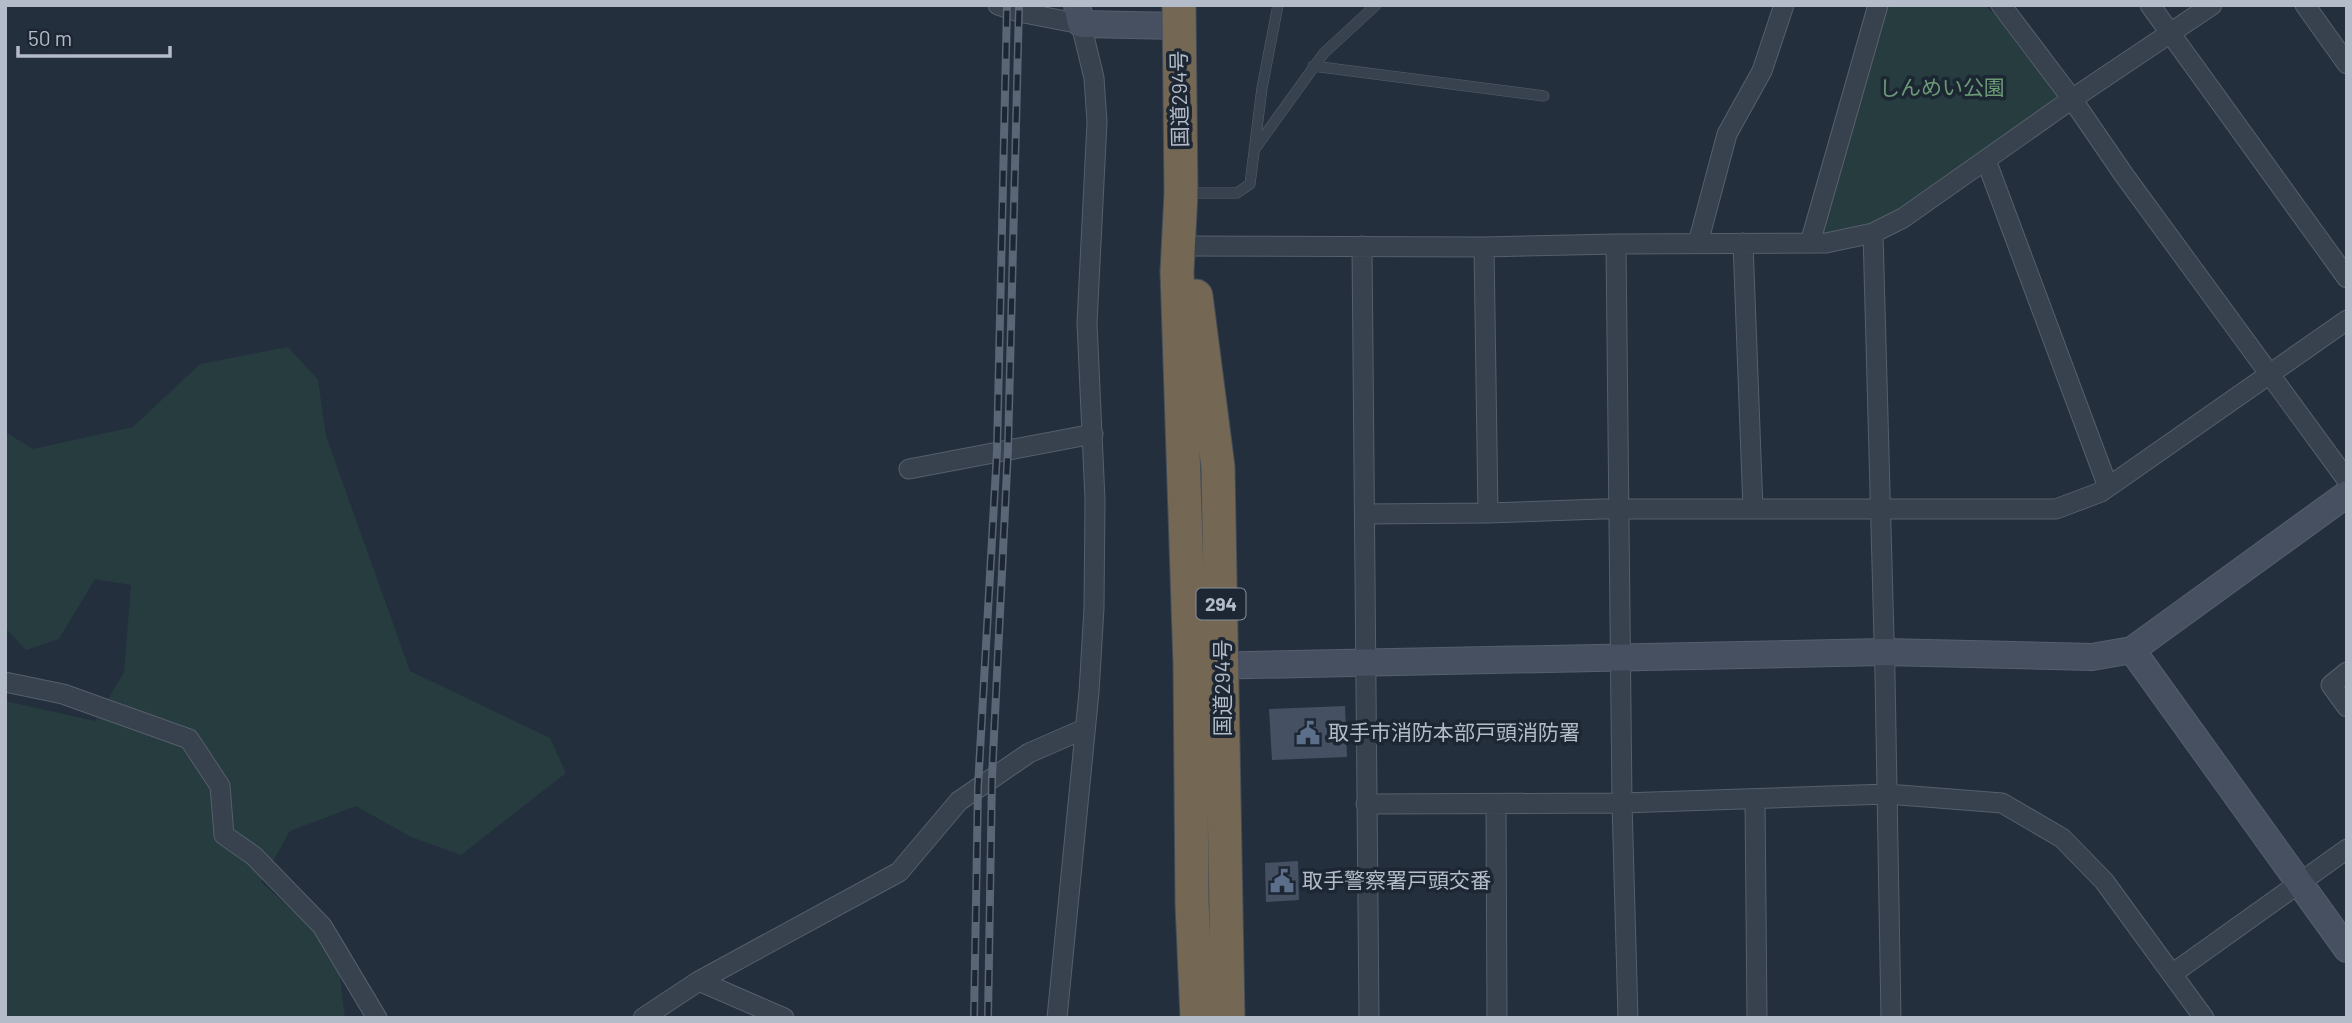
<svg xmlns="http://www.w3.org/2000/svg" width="2352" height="1023" font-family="Barlow,'Noto Sans JP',sans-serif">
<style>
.green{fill:#263c3f}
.building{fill:#455162}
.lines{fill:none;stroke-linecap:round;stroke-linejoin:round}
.lane-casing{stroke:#565f6c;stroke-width:11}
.street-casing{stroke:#565f6c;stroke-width:21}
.secondary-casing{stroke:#565f6c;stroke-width:28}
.highway-casing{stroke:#434c59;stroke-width:35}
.lane{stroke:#38414e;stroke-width:10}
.street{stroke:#38414e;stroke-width:19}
.secondary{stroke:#465061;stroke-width:26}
.highway{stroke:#746855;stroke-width:33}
.rail-casing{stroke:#5a6575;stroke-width:8}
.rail{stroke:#1d2633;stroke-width:5;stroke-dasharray:16;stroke-linecap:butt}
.labels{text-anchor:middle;stroke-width:7;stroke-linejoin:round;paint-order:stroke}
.shield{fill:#1d2633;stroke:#878f9c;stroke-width:2}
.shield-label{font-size:19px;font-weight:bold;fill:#b4bcc9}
.park-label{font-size:21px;fill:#6b9a76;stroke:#1d2633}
.street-label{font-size:21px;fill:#b4bcc9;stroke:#1d2633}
.poi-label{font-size:21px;fill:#b4bcc9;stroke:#1d2633;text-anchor:start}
</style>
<rect width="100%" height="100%" fill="#242f3e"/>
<!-- green -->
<path class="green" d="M1878,5H1984L1999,18L2072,99L1903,218L1810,243Z
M288,347L318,380L326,436L410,671L550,738L566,773L461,855L411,837L356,806L290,831L261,882L337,951L345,1018H5V701L95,721L124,672L131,585L95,579L59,639L26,650L5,628V432L33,449L133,427L200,364Z"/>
<!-- building -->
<path class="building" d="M1345,706L1347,757L1272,760L1269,709Z
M1298,861L1299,900L1266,902L1265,863Z"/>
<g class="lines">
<!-- lane casing -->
<g class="lane-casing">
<path id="lane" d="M1313,66L1544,96
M1257,146L1324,53L1376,5
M1185,193H1237L1250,184L1262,88L1278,5"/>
</g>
<!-- street casing -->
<g class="street-casing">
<path id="street" d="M998,5L1019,12L1081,24L1094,78L1097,122L1087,323L1095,500L1094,608L1089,692L1057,1018
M2001,5L2072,99L2124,175L2347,480
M2150,5L2347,278
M2305,5L2347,64
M1986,160L2108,487
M1873,233L1885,675L1891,1018
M1698,243L1727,134L1762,71L1784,5
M1743,243L1753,509
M1810,243L1878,5
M1616,244L1622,803L1628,1018
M1178,246L1484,247L1616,244L1826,243L1873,233L1903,218L2072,99L2212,5
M1362,246L1369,1018
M1484,247L1488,513
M909,469L1093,434
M1365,514L1488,513L1601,509H2056L2101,492L2347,320
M2347,672L2331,685L2347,707
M5,682L63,694L189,739L220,786L224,835L254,856L322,926L377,1018
M1755,799L1757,1018
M1366,804L1622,803L1887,794L2002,803L2062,838L2104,881L2204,1018
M1496,804L1497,1018
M2172,974L2347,849
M699,981L784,1018
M643,1018L699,981L899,872L959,801L1029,753L1084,729"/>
</g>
<!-- secondary casing -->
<g class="secondary-casing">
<path id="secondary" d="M1077,5L1081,24L1179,26
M2132,650L2347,949
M1203,666L1884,652L2092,657L2132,650L2347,494"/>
</g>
<!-- highway casing -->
<g class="highway-casing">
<path id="highway" d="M1179,5L1181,193L1177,272L1190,665L1192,904L1197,1018
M1196,296L1218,467L1228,1018"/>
</g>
<!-- lane -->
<use href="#lane" class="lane"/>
<!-- street -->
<use href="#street" class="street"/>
<!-- secondary -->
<use href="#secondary" class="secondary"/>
<!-- highway -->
<use href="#highway" class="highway"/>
<!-- rail casing -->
<g class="rail-casing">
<path id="rail" d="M974,1018L978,787L997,451L1007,5
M988,1018L992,777L1008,449L1019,5"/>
</g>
<!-- rail -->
<use href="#rail" class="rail"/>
</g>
<!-- icons -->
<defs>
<g id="civic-bare" transform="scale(1.89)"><path d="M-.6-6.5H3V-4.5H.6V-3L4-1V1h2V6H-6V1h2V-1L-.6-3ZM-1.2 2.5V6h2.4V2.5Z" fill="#5c6f8a" stroke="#1d2633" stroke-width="2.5" paint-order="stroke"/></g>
</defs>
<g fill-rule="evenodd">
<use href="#civic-bare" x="1308" y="733"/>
<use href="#civic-bare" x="1282" y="881"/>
</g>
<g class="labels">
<!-- shield labels -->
<rect class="shield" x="1196.5" y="588.5" width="49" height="31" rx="5"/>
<g class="shield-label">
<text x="1221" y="611">294</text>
</g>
<!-- park labels -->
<g class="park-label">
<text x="1942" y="95">しんめい公園</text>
</g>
<!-- street labels -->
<g class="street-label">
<text transform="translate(1180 99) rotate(-91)" y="7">国道294号</text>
<text transform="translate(1223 688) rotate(-90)" y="7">国道294号</text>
</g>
<!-- poi labels -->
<g class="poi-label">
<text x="1328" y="740">取手市消防本部戸頭消防署</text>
<text x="1302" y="888">取手警察署戸頭交番</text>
</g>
</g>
<!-- border -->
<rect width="2352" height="1023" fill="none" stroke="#b4bcc9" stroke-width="14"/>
<!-- scale -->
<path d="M18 46v10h152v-10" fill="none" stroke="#b4bcc9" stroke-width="3.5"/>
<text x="28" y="46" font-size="21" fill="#b4bcc9" stroke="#1d2633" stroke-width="5" paint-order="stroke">50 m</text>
</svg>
